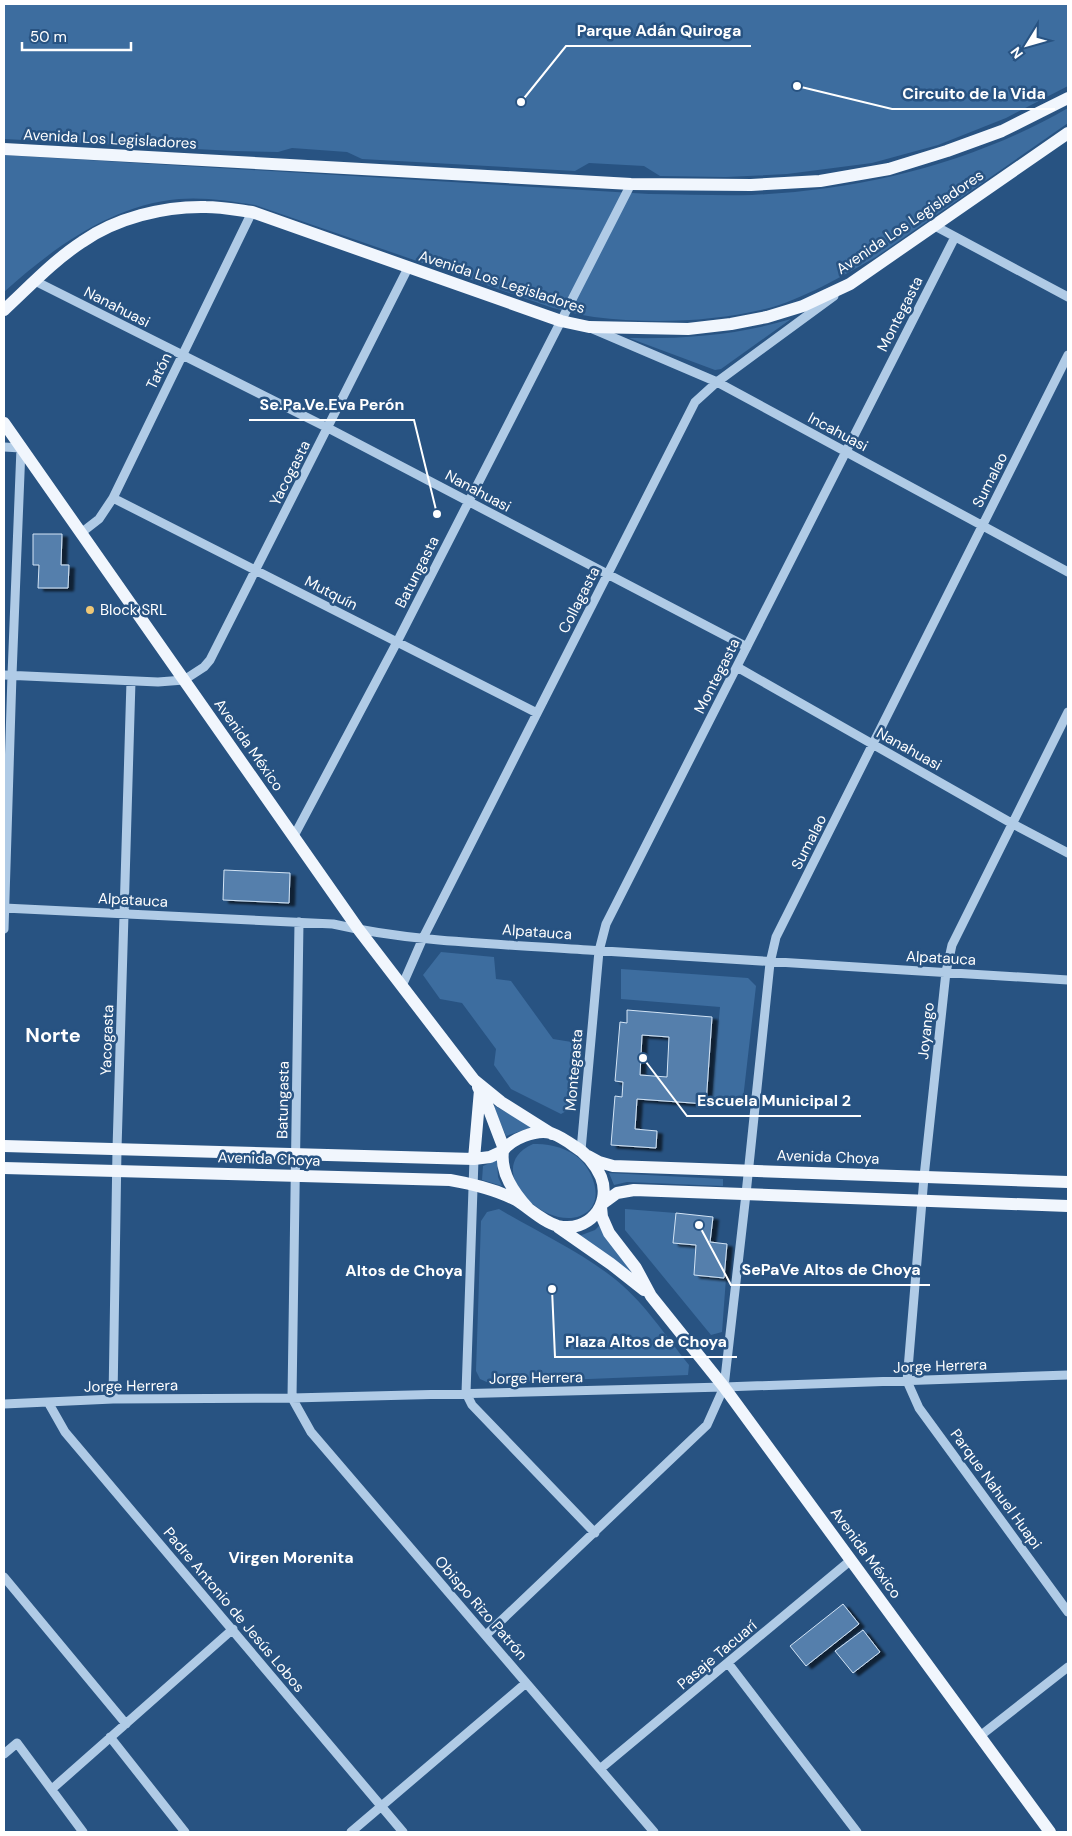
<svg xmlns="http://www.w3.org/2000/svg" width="1072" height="1836" font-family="'DM Sans',sans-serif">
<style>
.green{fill:#3d6d9f}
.building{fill:#547fac;stroke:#d3e4f5;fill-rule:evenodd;filter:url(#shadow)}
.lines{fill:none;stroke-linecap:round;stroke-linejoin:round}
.minor{stroke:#b0cbe6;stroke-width:9}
.major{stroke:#f1f6fd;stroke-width:12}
.poi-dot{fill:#eec776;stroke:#285382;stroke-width:2}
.labels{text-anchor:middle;stroke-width:5;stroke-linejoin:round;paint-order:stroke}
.street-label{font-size:15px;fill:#fff;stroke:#285382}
.poi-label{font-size:15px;fill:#fff;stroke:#285382;text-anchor:start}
.neighbourhood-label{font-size:16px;font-weight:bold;fill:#fff;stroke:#285382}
.district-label{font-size:20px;font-weight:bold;fill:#fff;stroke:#285382}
.leader{fill:none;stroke:#fff;stroke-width:2}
.callout-dot{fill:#fff;stroke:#285382;stroke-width:2}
.callout-label{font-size:16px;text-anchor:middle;font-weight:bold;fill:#fff;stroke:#285382;stroke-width:5;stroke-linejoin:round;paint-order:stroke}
</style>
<defs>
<filter id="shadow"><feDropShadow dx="5.5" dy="3" stdDeviation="1" flood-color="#0009"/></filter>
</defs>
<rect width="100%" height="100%" fill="#285382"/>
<!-- green -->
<path class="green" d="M4,4H1068V86L1006,118L938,145L872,163L787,174L726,177L660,176L644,166L589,163L575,171L362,159L347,152L292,148L278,152L234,151L4,139Z
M1068,108V123L876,257C844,275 802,300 765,309C711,322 650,324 594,317C580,315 566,311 553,308L255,205C230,201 205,197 179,199C111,205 53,248 4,292V155L649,194C684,194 718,196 752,195C862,190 973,163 1068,108Z
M791,319L721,369L715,370L629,338C684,339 738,335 791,319Z
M441,952L494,957L496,979L511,981L553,1039L578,1043L568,1110L561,1114L511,1089L494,1065L496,1049L462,1003L440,999L423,975Z
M621,969L748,978L756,986L743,1099L712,1097L720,1007L621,999Z
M493,1105L533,1127L506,1136Z
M533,1144C549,1143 568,1148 580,1159C595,1174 606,1206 580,1216C542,1230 481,1167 533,1144Z
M497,1160L498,1177L502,1186L482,1180L483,1166Z
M609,1173L723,1179V1186L627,1182L614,1185Z
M499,1209C536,1231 577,1250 611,1276C642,1299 665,1335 689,1365L688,1375L489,1383L480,1379L476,1371L481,1221L487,1212Z
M625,1209L676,1213L673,1243L696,1245L694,1275L726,1278L722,1332L711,1335L625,1230Z
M599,1226L633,1274L579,1236L595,1230Z"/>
<!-- building -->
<path class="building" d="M33,534H62L61,565H69L68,588H38L39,565H33Z
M224,870L290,873L289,903L223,900Z
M627,1010L712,1017L706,1104L637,1099L635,1129L657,1131L656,1148L611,1145L615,1096L622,1097L623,1082L615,1081L620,1022L627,1023ZM642,1035L669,1037L667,1077L640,1075Z
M676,1213L713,1217L710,1242L727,1244L724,1278L694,1275L696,1245L673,1243Z
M843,1604L859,1624L806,1666L790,1646Z
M863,1630L880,1652L853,1673L835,1651Z"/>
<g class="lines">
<!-- minor -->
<path class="minor" d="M935,226L1068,297
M35,281L328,428L747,647
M593,329L717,382L1068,572
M4,447L21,448L12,675L4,929
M113,498L537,713
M81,533L99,519L113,498L252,212
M737,667L1013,824L1068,853
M4,675L158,682L184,680L204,667L210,660L408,268
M1068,712L952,945L946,972L924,1177L907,1381L919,1408L1068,1612
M294,836L397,642L631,184
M4,908L333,924C416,943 504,944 588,950C748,961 908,970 1068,980
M299,922L292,1398L311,1432L654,1832
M402,986L423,938L695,402L717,382L834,296
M581,1150L599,951L606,924L955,237
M474,1159L466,1393L472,1405L595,1533
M113,1399L117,1149L131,681
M48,1402L65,1432L403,1832
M4,1404L113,1399L292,1398L724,1387L1068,1375
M4,1577L126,1724
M486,1635L707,1425L724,1387L746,1194L770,963L776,937L1068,355
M728,1663L857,1832
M980,1736L1068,1667
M110,1737L185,1832
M4,1754L17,1743L83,1832
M600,1769L851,1560
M52,1789L233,1629
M351,1832L526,1683"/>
<!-- major -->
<path class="major" d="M4,149L631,184L751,185L820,181L889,169L947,151L1002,131L1068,98
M4,310C29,287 53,261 82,242C116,218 164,206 206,207C221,207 237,210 252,212L561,321L589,327L688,329L731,324L767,317L803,306L850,284L1068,133
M4,423L359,930L474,1080L501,1102L552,1134
M478,1087L488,1107L504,1149
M4,1146L474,1159L490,1157L503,1151
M588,1156L599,1162L613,1166L1068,1182
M474,1159L480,1090
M4,1168L450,1180C473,1184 495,1189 516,1200C529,1208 543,1222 558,1226C588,1233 612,1205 601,1177C595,1164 586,1153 574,1146C567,1141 559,1136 551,1133C536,1129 511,1139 503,1151C500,1173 514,1193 528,1208
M602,1204L617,1193L634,1190L1068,1206
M601,1207L602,1217L609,1233L636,1268L651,1296L724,1387L1050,1832
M558,1227L611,1264L644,1290"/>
</g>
<!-- markers -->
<circle class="poi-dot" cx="90" cy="610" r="5"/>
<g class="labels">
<!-- street labels -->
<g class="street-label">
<text transform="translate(110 139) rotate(3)" y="5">Avenida Los Legisladores</text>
<text transform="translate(910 222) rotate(-34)" y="5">Avenida Los Legisladores</text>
<text transform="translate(502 282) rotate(18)" y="5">Avenida Los Legisladores</text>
<text transform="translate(117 307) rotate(27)" y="5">Nanahuasi</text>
<text transform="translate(900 314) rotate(-63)" y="5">Montegasta</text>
<text transform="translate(159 371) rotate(-64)" y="5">Tatón</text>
<text transform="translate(838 432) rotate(28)" y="5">Incahuasi</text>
<text transform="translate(290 473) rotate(-63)" y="5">Yacogasta</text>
<text transform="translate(990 480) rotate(-63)" y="5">Sumalao</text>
<text transform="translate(478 491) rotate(28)" y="5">Nanahuasi</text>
<text transform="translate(417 572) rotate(-63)" y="5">Batungasta</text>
<text transform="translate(331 593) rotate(27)" y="5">Mutquín</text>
<text transform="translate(579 600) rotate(-63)" y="5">Collagasta</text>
<text transform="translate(717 676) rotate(-63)" y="5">Montegasta</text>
<text transform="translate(249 745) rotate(55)" y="5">Avenida México</text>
<text transform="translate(909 749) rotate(29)" y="5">Nanahuasi</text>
<text transform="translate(809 842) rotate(-63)" y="5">Sumalao</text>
<text transform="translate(133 900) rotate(3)" y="5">Alpatauca</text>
<text transform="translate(537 932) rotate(4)" y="5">Alpatauca</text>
<text transform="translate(941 958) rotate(3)" y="5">Alpatauca</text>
<text transform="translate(926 1031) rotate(-84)" y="5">Joyango</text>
<text transform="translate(107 1040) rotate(-88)" y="5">Yacogasta</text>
<text transform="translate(574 1070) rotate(-85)" y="5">Montegasta</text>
<text transform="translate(283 1100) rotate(-89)" y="5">Batungasta</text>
<text transform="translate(828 1157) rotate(2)" y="5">Avenida Choya</text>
<text transform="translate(269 1159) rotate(2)" y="5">Avenida Choya</text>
<text transform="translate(940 1366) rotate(-2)" y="5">Jorge Herrera</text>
<text transform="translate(536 1378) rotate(-1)" y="5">Jorge Herrera</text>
<text transform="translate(131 1386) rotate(-1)" y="5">Jorge Herrera</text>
<text transform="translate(996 1489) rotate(54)" y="5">Parque Nahuel Huapi</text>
<text transform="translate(866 1553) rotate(54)" y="5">Avenida México</text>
<text transform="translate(481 1608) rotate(49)" y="5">Obispo Rizo Patrón</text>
<text transform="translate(234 1610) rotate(50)" y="5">Padre Antonio de Jesús Lobos</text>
<text transform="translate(717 1655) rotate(-40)" y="5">Pasaje Tacuarí</text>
</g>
<!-- poi labels -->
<g class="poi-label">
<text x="100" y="615">Block SRL</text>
</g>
<!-- neighbourhood labels -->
<g class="neighbourhood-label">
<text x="404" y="1276">Altos de Choya</text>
<text x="291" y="1563">Virgen Morenita</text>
</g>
<!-- district labels -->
<g class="district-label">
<text x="53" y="1042">Norte</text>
</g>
</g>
<!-- callouts -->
<path class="leader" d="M521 102L566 46H751M797 86L892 109H1055M437 514L414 420H249M643 1058L687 1116H861M699 1225L731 1285H930M552 1289L555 1357H737"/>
<g class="callout-dot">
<circle cx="521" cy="102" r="5"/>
<circle cx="797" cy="86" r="5"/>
<circle cx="437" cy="514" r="5"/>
<circle cx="643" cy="1058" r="5"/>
<circle cx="699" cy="1225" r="5"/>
<circle cx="552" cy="1289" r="5"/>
</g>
<g class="callout-label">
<text x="659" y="36">Parque Adán Quiroga</text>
<text x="974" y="99">Circuito de la Vida</text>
<text x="332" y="410">Se.Pa.Ve.Eva Perón</text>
<text x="774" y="1106">Escuela Municipal 2</text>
<text x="831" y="1275">SePaVe Altos de Choya</text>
<text x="646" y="1347">Plaza Altos de Choya</text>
</g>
<!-- border -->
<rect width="1072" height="1836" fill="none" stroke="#ffffff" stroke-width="10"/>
<!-- north arrow -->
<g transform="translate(1027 45) rotate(233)" stroke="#285382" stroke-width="4" paint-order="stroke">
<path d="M0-4L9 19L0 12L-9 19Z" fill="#ffffff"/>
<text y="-8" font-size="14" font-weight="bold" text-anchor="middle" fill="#ffffff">N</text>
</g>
<!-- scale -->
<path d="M22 42v8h109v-8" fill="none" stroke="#ffffff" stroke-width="2.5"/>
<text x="30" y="42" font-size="15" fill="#ffffff" stroke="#285382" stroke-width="4" paint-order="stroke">50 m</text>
</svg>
